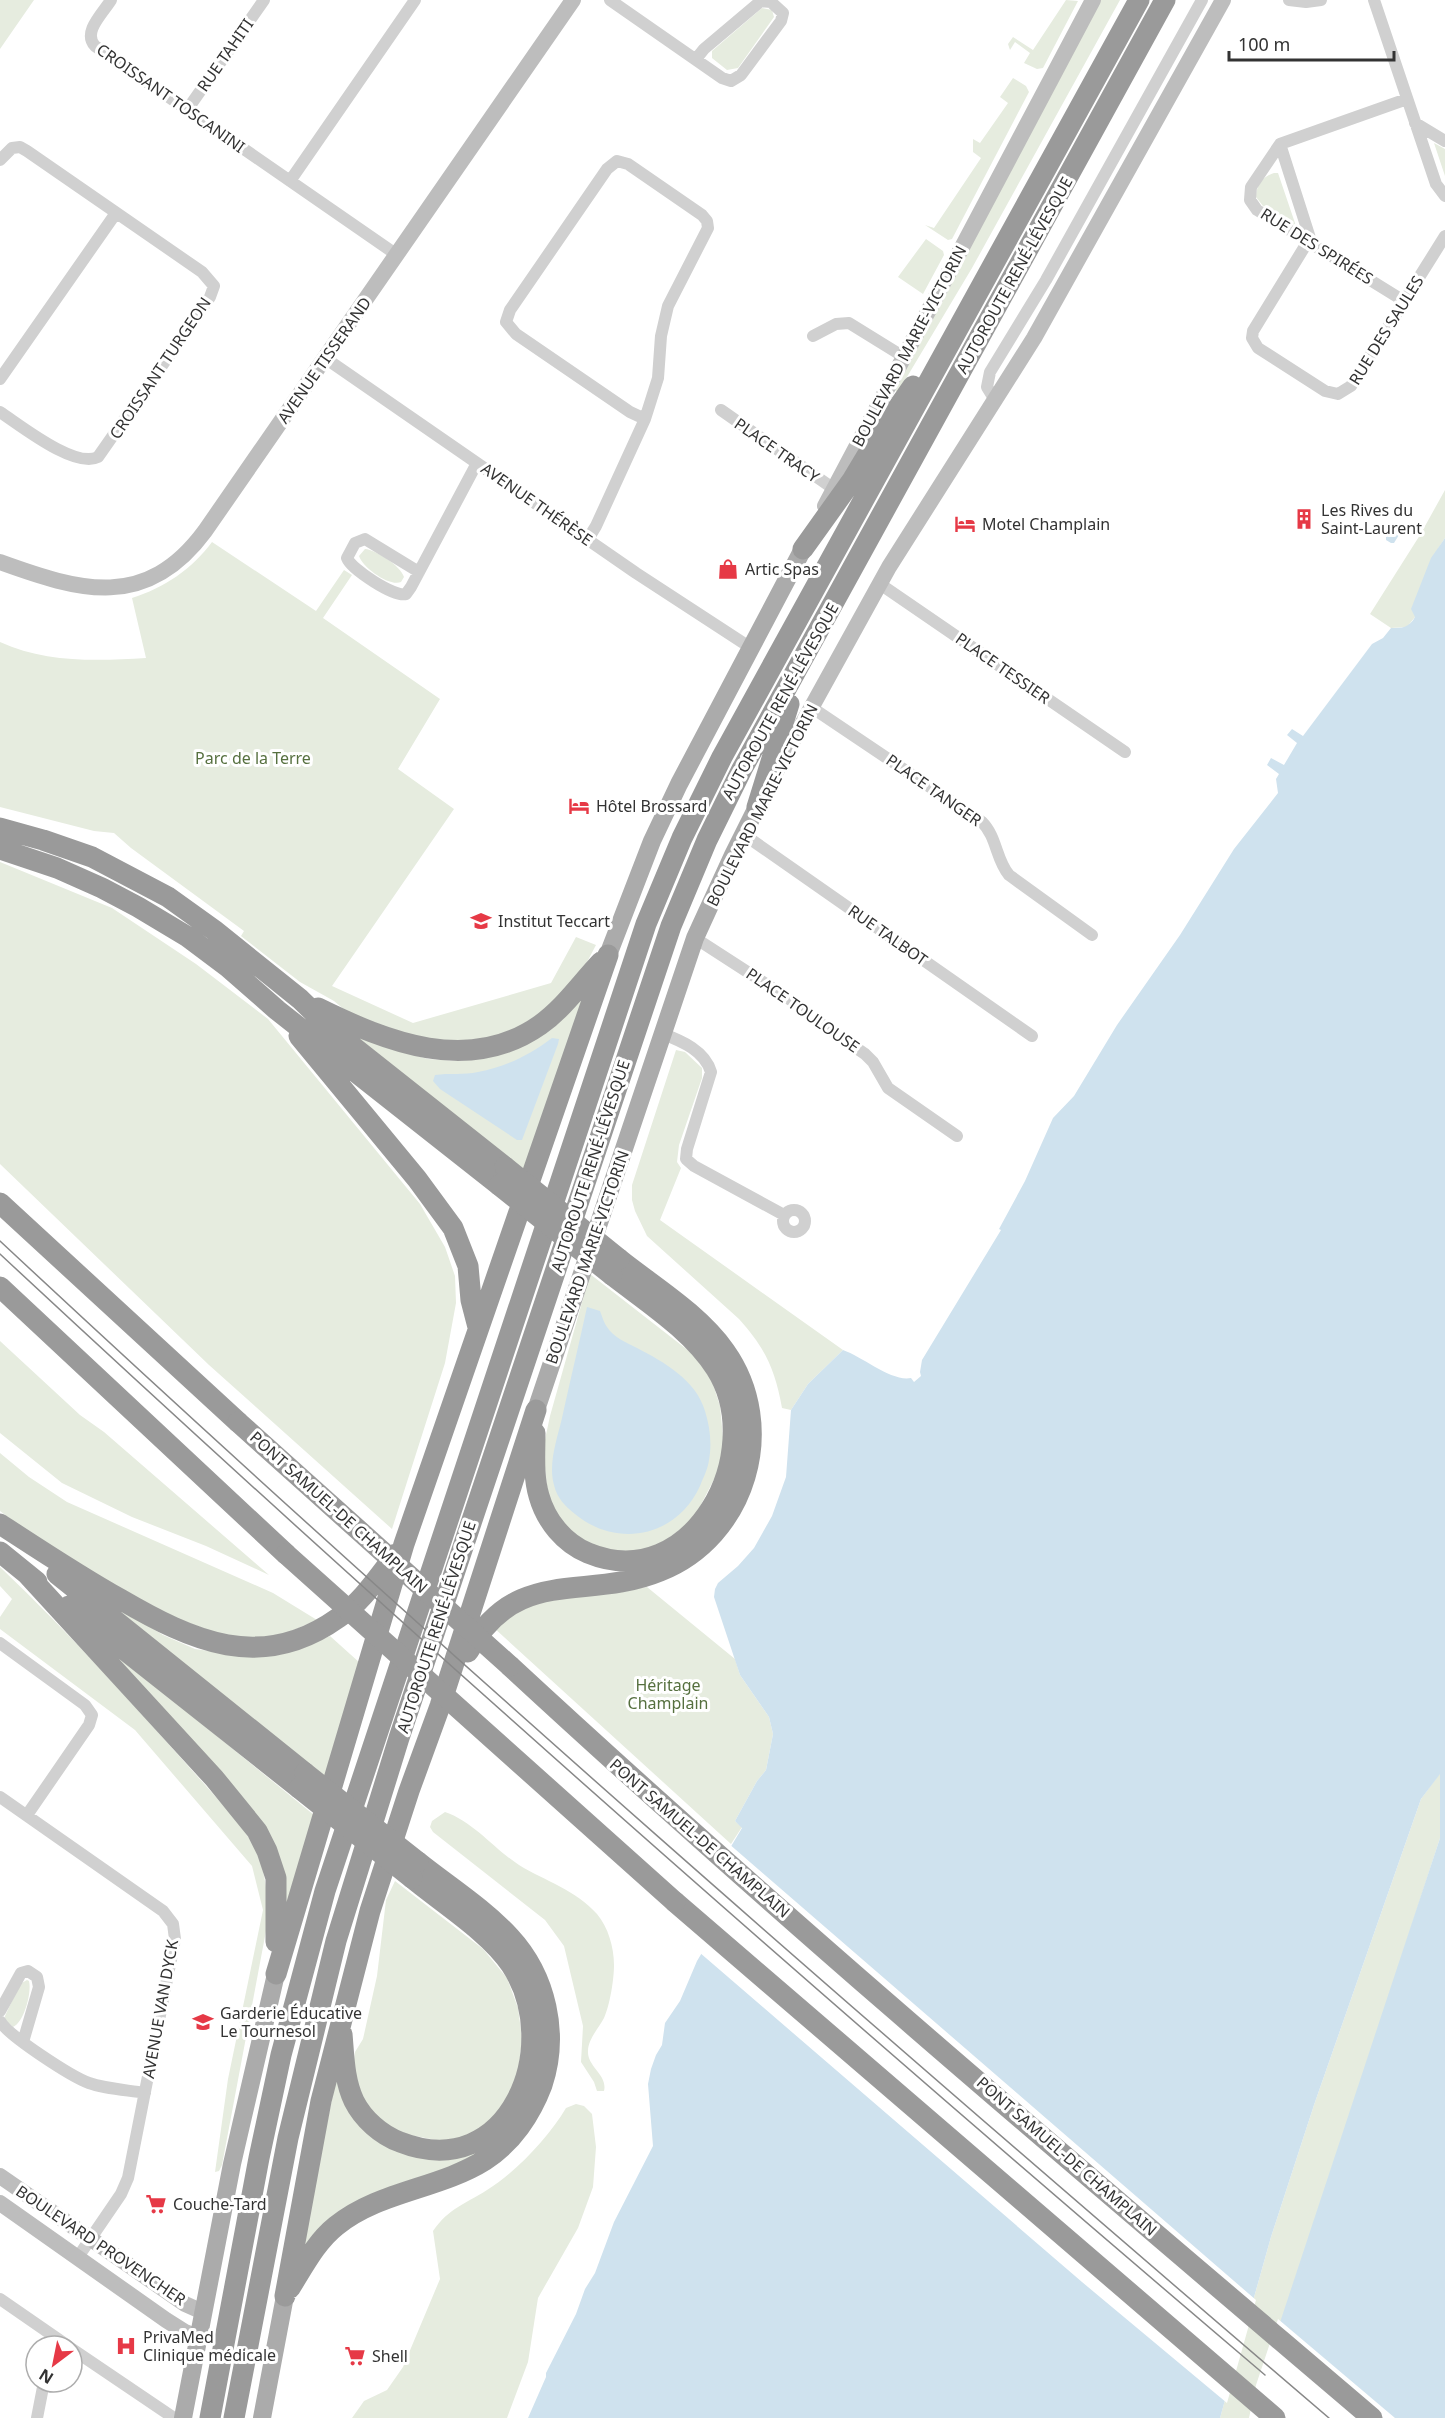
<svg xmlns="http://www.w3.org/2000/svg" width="1445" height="2418" font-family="'Noto Sans',sans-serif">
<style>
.green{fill:#e6ecdf}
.water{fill:#cfe2ee}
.pier{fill:#fff}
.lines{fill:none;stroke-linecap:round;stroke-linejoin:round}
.street{stroke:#d0d0d0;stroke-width:12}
.secondary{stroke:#bdbdbd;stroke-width:16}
.primary{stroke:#ababab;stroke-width:18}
.highway{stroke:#9a9a9a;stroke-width:21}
.tram{stroke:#888;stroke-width:1.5}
.highway-bridge{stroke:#9a9a9a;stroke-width:21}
.labels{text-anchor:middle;stroke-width:6;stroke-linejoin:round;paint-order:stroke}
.street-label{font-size:16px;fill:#333;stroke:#fff}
.poi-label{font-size:16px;fill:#333;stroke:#fff;text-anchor:start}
.park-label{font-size:16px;fill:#56703f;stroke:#fff}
</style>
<rect width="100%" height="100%" fill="#fff"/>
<!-- green -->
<path class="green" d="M0,0H34L0,49Z
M1066,0L1078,1L1043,68L1037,69L1024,63L1030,53L1015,42L1010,50L1008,44L1013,37L1033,50Z
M1100,0H1120L972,268L898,392L894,390Z
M762,8L772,10L774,17L738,68L727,70L712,58V51Z
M1013,78L1026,86L1029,92L952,239L948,240L925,225L934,228L981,158L973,152V139L980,143L1008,103L1000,97Z
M1434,143L1445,149V176Z
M1274,173H1278L1296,226L1263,206L1256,197C1256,185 1263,176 1274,173Z
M926,239L943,251L944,255L923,294L898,277Z
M1445,490V538L1439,547L1415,617L1407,627L1391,628L1370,614L1420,535Z
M212,542L316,611L344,570L352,575L323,618L440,699L398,769L454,809L332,986L413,1023L551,983L576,937L596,945L586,964L557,1002L506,1035L439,1045L353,1017L334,1001L300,982L241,936L244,931L131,848L114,833L94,831L0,807V642C45,663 97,661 146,658L132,598C164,588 192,569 212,542Z
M365,549C376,550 401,566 404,577L401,582C390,587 363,568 359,556Z
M0,862L112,908L196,964L268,1019L420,1204L445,1247L455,1276L456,1303L445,1363L392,1529L209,1365L0,1164Z
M587,993L522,1175L347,1031L392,1049L428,1059L460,1061L491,1056Z
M676,1050L685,1052L702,1068V1078L679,1145L677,1162L681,1168L660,1220L843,1350L808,1384L791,1410L782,1408C775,1369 765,1348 739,1319L647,1236L635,1211L632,1200V1185Z
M590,1274L694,1355L712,1381L720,1406L725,1458L693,1520L651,1551L608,1553L565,1531L549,1505L543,1449L550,1416Z
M0,1341L80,1415L104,1432L269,1575L206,1546L132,1517L62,1483L0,1433Z
M0,1453L29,1477L67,1502L273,1593L317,1620L275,1638L227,1637L173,1617L56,1554L0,1511Z
M0,1567C82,1645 156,1730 231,1814C262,1851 265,1869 269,1915L222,2165L219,2171L215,2172L228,2079L263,1910L252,1866L135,1730L0,1629V1617L12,1599L0,1586Z
M647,1587L735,1659L740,1675L769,1717L773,1734L766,1770L757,1781L735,1821L742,1827L731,1844L493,1627L515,1610L539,1602Z
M105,1599L163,1635L195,1649L245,1656L314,1642L330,1636L360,1663L325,1780Z
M94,1636L314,1815L286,1910L281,1876Z
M1440,1773V1838L1252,2418H1220L1271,2237L1314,2105L1421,1799Z
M445,1812C474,1822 494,1849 519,1865C545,1881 576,1890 597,1914C608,1927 614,1947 614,1965C614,1979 610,2005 604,2018C599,2028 588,2039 588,2051C587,2067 608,2075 604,2091H597L594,2082L581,2062L583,2026L564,1946L545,1920L433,1832L430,1827L432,1821Z
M395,1881L483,1949L507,1978L518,2008L522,2038L519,2067L512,2096L482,2129L452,2143L394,2132L374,2116L362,2099L352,2075L355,2052L363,2039L377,1976L386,1900Z
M27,1980L29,1981C32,1992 24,2023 13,2027L5,2020V2016L20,1984Z
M336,2079L398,2150L492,2137L491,2149L307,2250L302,2246Z
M576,2104L584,2106L592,2114L596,2147L593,2187L578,2228L538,2298L528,2362L507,2418H352L364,2401L387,2390L403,2367L440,2279L433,2231C450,2207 464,2205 487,2190C516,2172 549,2137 566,2108Z"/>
<!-- water -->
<path class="water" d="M1395,525L1402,530L1394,543H1391L1386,540V537Z
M1445,538V2418H1252L1259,2386L1440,1838V1774L1421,1799L1314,2105L1271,2237L1220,2418H528L546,2377V2373L576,2314L585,2289L595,2273L614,2222L653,2146L648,2084L651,2069L656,2055L662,2045L665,2023L680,2001L697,1961L712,1936L714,1875L742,1828L735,1821L757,1781L766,1770L773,1734L769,1717L740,1675L714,1597L715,1589L718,1583L738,1566L754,1548L772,1516L786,1477L791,1410L808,1384L843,1350C863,1357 892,1382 911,1378L914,1382L921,1376L920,1372L922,1360L1001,1230L999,1229L1025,1181L1053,1118L1074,1096L1117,1025L1180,935L1234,849L1278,793L1276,779L1279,774L1267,765L1271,758L1284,765L1297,743L1287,735L1292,729L1303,736L1372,644L1383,638L1391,628C1402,628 1409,628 1415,617L1411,609L1431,558Z
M552,1038L559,1039L558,1044L522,1140H517L440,1089L433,1081L435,1075C449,1073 464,1075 478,1072C505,1067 530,1055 552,1038Z
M587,1307L600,1311C602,1316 604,1323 607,1327C613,1337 627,1343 637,1348C664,1362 696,1380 705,1411C710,1427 712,1444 709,1460C708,1469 703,1478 700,1486C677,1537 617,1549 575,1514C565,1506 557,1498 554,1485C548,1464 557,1439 562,1418C570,1381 579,1344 587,1307Z"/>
<!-- pier -->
<path class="pier" d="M728,1843L1256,2300L1227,2403L1082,2282L699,1952L709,1935L711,1875Z
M1278,2319L1395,2418H1249L1256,2385Z"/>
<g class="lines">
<!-- street -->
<path class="street" d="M111,0C103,13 82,32 95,46L397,255
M610,0L722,78L731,81L741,75L781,21L783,13L771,2L761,1L704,49L696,59
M1289,0L1306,2L1321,0
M1374,0L1436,184L1445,196
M187,110L264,0
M1415,123L1445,141
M1280,144L1310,238L1253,331L1252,338L1258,348L1325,391L1338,394L1351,386L1445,236
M0,160L12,148L20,147L27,151L202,272L214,286L210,297L98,457C75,469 20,425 0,412
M290,181L415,0
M1404,301L1257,210L1250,200L1251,187L1280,144L1407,99
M813,336L836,324L849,323L904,357
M325,358L636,573L751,648
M0,379L116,213
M995,400L987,387L990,372L1046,280L1202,0
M721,410L834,489
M588,539L596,526L645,419L658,378L661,336L668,306L708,228L707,221L702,215L628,164L617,161L607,169L510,310L506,322L516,334L630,412L645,419
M419,572L365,539L355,543L347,558C351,569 395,598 406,594L411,587L477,463
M880,584L1125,752
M811,707L982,822C997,837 996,860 1009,875L1092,935
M743,834L1032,1036
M695,938L803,1008L811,1017L865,1054L873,1062L888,1088L957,1136
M663,1034C682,1041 705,1051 711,1072L687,1149L686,1159L694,1166L784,1215
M783 1221a11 11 0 1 1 22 0a11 11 0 1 1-22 0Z
M0,1643L85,1705L92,1715L89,1725L27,1815
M0,1797L163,1911L173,1924L175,1939L128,2178L121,2194L78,2257
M0,2011L21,1973L28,1971L37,1977L39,1987L23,2042
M0,2021C7,2035 72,2077 89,2083C106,2089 127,2090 145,2093
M0,2299L68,2346
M72,2349L174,2418
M37,2418L44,2382"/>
<!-- secondary -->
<path class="secondary" d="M825,506L1093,0
M0,562C80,591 146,611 205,531L573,0
M773,777L889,567L1034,338L1223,0
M0,2176L185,2304L203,2312
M0,2203L166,2320L185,2332L198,2337"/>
<!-- primary -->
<path class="primary" d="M608,955L652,841L679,784L803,549
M536,1410L695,938L733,855L757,807
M183,2418L232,2164L276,1974
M262,2418L285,2296"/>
<!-- highway -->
<path class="highway" d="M803,549L853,479L883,429L913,386
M757,807L789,704
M0,828L43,840L92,857L168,897L214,930L300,999L332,1030L505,1167
M0,849L57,868L102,888L138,907L188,937L228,967L277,1010L499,1185
M318,1008C387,1042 469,1075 540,1025C564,1008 581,983 601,962
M299,1036L417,1179L453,1228L468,1266L471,1300L478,1327
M0,1203L238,1422
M0,1287L286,1554
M535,1433C535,1454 533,1476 539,1496C546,1521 564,1543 588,1553C692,1596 769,1453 716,1369C692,1331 648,1303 612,1275
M0,1524C40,1550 79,1576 120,1599C192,1641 261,1673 338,1618C362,1602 378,1577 396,1554
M0,1552L37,1582
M26,1573L214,1778L257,1831L267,1851L276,1878V1942
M57,1574L305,1773
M69,1606L299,1788
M468,1652C517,1564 585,1602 660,1571C746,1537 779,1427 725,1351C698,1313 654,1287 619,1259
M510,1666C790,1925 1082,2171 1372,2418
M675,1902L1275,2418
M276,1974L404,1544L608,955
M342,2034C344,2056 344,2080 354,2101C363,2119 381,2135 400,2142C509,2185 565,2046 511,1965C490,1933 442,1903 412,1878
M290,2288C304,2266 316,2242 336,2226C379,2191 439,2189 485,2160C512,2143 531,2114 542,2085C559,2034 546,1976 510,1937C483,1908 448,1886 418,1862
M285,2296L321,2101L370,1911L409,1791L440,1706L536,1410
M210,2418L259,2158L281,2055L325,1891L646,924L682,838L722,757L1139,0
M234,2418L288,2138L336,1941L399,1738L671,926L707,840L742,769L1165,0"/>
<!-- tram -->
<path class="tram" d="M0,1241C433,1645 879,2033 1329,2418
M0,1254C412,1638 836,2010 1265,2375"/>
<!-- highway-bridge -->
<path class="highway-bridge" d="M505,1167L619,1259
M499,1185L612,1275
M238,1422L510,1666
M286,1554L675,1902
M305,1773L418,1862
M299,1788L412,1878"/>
</g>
<!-- icons -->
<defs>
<g id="building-bare" transform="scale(1.62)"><path d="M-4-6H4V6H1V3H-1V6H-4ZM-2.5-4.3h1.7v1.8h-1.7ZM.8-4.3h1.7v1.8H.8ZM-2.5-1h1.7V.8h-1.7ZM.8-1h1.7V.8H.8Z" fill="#e63946" stroke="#fff" stroke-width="2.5" paint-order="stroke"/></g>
<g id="hotel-bare" transform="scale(1.62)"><path d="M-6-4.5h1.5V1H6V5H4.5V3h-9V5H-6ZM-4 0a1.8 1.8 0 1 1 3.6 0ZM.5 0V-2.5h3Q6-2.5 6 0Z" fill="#e63946" stroke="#fff" stroke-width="2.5" paint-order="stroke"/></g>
<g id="shop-bare" transform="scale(1.62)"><path d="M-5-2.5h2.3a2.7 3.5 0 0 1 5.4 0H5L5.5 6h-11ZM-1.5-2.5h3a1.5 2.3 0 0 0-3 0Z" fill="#e63946" stroke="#fff" stroke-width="2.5" paint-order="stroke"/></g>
<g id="university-bare" transform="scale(1.62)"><path d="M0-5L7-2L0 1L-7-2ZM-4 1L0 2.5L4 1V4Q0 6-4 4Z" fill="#e63946" stroke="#fff" stroke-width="2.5" paint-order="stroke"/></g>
<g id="school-bare" transform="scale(1.62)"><path d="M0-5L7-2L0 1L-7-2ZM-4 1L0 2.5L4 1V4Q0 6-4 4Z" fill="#e63946" stroke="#fff" stroke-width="2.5" paint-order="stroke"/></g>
<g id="supermarket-bare" transform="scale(1.62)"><path d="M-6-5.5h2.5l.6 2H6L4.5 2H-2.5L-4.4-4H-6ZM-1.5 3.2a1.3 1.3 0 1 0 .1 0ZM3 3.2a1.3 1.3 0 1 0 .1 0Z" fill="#e63946" stroke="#fff" stroke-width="2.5" paint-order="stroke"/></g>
<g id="hospital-bare" transform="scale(1.62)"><path d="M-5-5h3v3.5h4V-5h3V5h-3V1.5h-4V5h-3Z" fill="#e63946" stroke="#fff" stroke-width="2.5" paint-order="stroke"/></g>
</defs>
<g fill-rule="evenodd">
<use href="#building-bare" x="1304" y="519"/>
<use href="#hotel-bare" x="965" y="524"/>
<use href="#shop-bare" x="728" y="569"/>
<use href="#hotel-bare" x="579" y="806"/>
<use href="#university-bare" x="481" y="921"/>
<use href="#school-bare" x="203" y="2022"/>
<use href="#supermarket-bare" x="156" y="2204"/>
<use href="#hospital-bare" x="126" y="2346"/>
<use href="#supermarket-bare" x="355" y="2356"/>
</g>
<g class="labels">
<!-- street labels -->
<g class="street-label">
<text transform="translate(225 55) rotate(-55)" y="6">RUE TAHITI</text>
<text transform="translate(171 98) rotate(35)" y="6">CROISSANT TOSCANINI</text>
<text transform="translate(1317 246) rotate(32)" y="6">RUE DES SPIRÉES</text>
<text transform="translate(1014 275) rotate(-61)" y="6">AUTOROUTE RENÉ-LÉVESQUE</text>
<text transform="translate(1386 330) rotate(-58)" y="6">RUE DES SAULES</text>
<text transform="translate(909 346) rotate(-62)" y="6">BOULEVARD MARIE-VICTORIN</text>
<text transform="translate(324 360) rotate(-55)" y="6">AVENUE TISSERAND</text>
<text transform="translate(160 368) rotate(-56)" y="6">CROISSANT TURGEON</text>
<text transform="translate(777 450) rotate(35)" y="6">PLACE TRACY</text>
<text transform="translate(537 504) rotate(35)" y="6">AVENUE THÉRÈSE</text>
<text transform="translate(1003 668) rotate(35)" y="6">PLACE TESSIER</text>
<text transform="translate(780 701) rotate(-61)" y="6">AUTOROUTE RENÉ-LÉVESQUE</text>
<text transform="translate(934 790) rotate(35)" y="6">PLACE TANGER</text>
<text transform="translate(762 805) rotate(-63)" y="6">BOULEVARD MARIE-VICTORIN</text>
<text transform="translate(888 935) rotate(35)" y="6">RUE TALBOT</text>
<text transform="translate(803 1010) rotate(35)" y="6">PLACE TOULOUSE</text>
<text transform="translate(590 1166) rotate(-72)" y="6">AUTOROUTE RENÉ-LÉVESQUE</text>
<text transform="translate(587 1257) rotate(-71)" y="6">BOULEVARD MARIE-VICTORIN</text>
<text transform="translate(339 1512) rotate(42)" y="6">PONT SAMUEL-DE CHAMPLAIN</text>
<text transform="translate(436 1627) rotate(-72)" y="6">AUTOROUTE RENÉ-LÉVESQUE</text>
<text transform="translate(700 1838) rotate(41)" y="6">PONT SAMUEL-DE CHAMPLAIN</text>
<text transform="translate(160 2009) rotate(-80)" y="6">AVENUE VAN DYCK</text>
<text transform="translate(1067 2156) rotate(41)" y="6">PONT SAMUEL-DE CHAMPLAIN</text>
<text transform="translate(101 2245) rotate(34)" y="6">BOULEVARD PROVENCHER</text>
</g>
<!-- poi labels -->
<g class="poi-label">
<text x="1321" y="516">Les Rives du<tspan x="1321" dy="18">Saint-Laurent</tspan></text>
<text x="982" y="530">Motel Champlain</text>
<text x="745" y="575">Artic Spas</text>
<text x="596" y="812">Hôtel Brossard</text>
<text x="498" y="927">Institut Teccart</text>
<text x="220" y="2019">Garderie Éducative<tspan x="220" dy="18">Le Tournesol</tspan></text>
<text x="173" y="2210">Couche-Tard</text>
<text x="143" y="2343">PrivaMed<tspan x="143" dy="18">Clinique médicale</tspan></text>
<text x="372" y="2362">Shell</text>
</g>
<!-- park labels -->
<g class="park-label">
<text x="253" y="764">Parc de la Terre</text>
<text x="668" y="1691">Héritage<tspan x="668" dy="18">Champlain</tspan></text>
</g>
</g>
<!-- north arrow -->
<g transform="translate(54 2364) rotate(212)"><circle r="28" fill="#ffffff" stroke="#adadad" stroke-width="1.5"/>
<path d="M0-4.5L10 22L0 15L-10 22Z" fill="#e63946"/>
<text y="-9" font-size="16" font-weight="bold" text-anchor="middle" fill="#333333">N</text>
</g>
<!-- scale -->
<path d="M1229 51v9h165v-9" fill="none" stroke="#333333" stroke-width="3"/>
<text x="1238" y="51" font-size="18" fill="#333333" stroke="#ffffff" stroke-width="4.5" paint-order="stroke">100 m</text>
</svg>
